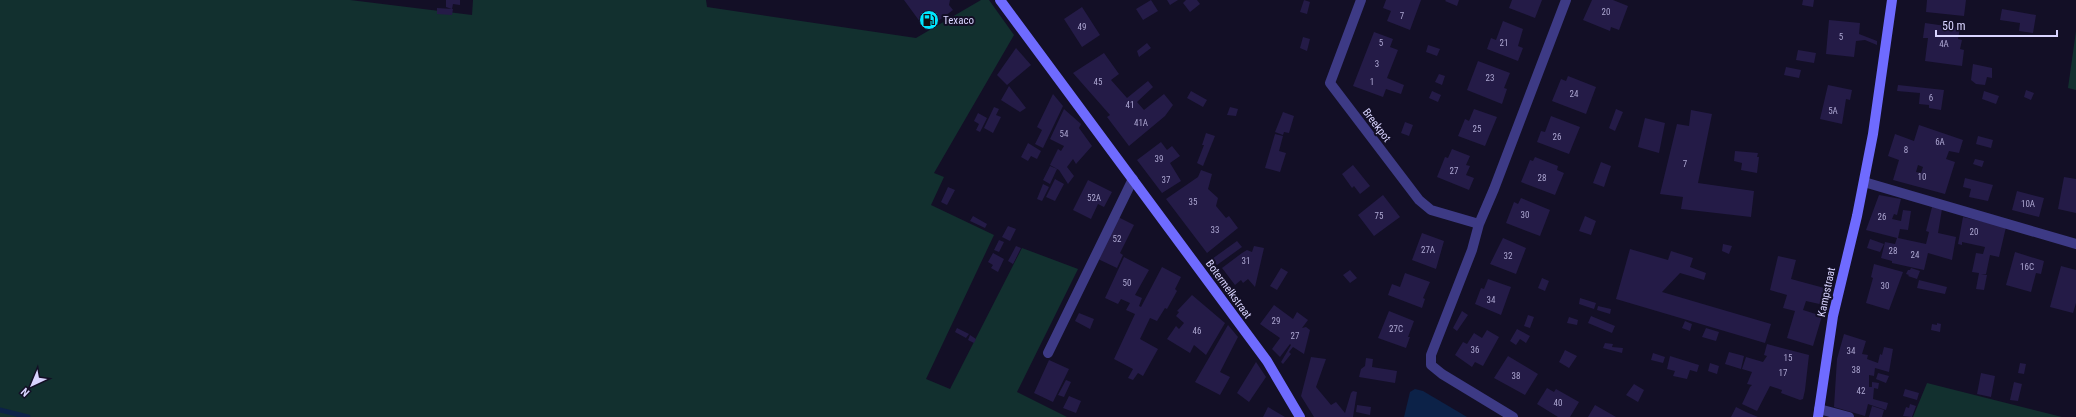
<svg xmlns="http://www.w3.org/2000/svg" width="2076" height="417" font-family="'Roboto Condensed',sans-serif">
<style>
.green{fill:#12302f}
.water{fill:#0c2248}
.lines{fill:none;stroke-linecap:round;stroke-linejoin:round}
.stream{stroke:#0c2248;stroke-width:5}
.building{fill:#241b47;fill-rule:evenodd}
.street{stroke:#3d3a85;stroke-width:10}
.secondary{stroke:#6f6bff;stroke-width:10}
.labels{text-anchor:middle;stroke-width:4;stroke-linejoin:round;paint-order:stroke}
.number-label{font-size:9px;fill:#aca6d1}
.poi-label{font-size:11px;fill:#d9d4ff;stroke:#130f26;text-anchor:start}
.street-label{font-size:11px;fill:#d9d4ff;stroke:#130f26}
</style>
<rect width="100%" height="100%" fill="#130f26"/>
<!-- green -->
<path class="green" d="M0,0H350L472,15L473,0H706L707,7L916,38L981,0H989L1014,35L934,173L944,177L931,205L994,235L926,379L950,389L1022,248L1078,269L1017,392L1067,417H0Z
M2076,31V90L2068,88Z
M1927,383L2062,417H1913Z"/>
<!-- water -->
<path class="water" d="M1415,389L1423,391L1467,417H1404L1410,392Z"/>
<g class="lines">
<!-- stream -->
<path class="stream" d="M0,410L28,417"/>
</g>
<!-- building -->
<path class="building" d="M446,0H460V5L453,4L452,9L446,7Z
M904,0H950L949,5L953,10L926,30Z
M1151,0L1158,11L1143,20L1136,9Z
M1167,0H1178L1170,5Z
M1186,0H1197L1200,4L1190,12L1183,3Z
M1304,0L1310,2L1307,14L1300,12Z
M1386,0H1421L1410,30L1387,21L1391,11L1383,8Z
M1446,0H1459L1457,6L1445,1Z
M1512,0H1542L1535,18L1509,8Z
M1592,0H1613L1628,6L1619,30L1611,27L1610,31L1583,20Z
M1803,0H1814L1813,7L1802,5Z
M1927,0H1966L1964,16L1926,12Z
M1082,7L1100,35L1082,47L1064,19Z
M437,8L453,9L452,15L437,14Z
M2002,9L2036,15L2033,33L2019,31L2020,23L2000,20Z
M1829,20L1860,23L1859,34L1877,41V45L1865,40L1856,41L1854,57L1826,54Z
M1503,21L1523,29L1518,46L1523,48L1518,61L1487,49L1491,38L1496,40Z
M1925,23L1960,28L1958,39L1962,40L1960,49L1964,50L1962,66L1925,61L1928,38H1923Z
M1374,32L1393,39L1390,47L1398,50L1387,78L1404,85L1401,94L1386,89L1383,97L1353,86Z
M1303,37L1310,39L1307,51L1300,48Z
M1147,43L1151,48L1139,57L1137,51Z
M1428,45L1440,49L1437,56L1426,52Z
M1016,48L1031,65L1007,85L997,75Z
M1798,50L1816,53L1814,63L1796,60Z
M1104,53L1119,74L1111,80L1127,98L1148,81L1153,87L1137,102L1144,110L1164,94L1173,105L1165,116L1129,146L1107,117L1110,115L1073,73Z
M1478,61L1510,73L1504,88L1507,89L1502,104L1467,90Z
M1973,64L1992,68V78L1987,77L1985,85L1976,84L1971,80Z
M1786,67L1801,70L1799,78L1784,75Z
M1439,74L1445,76L1442,85L1435,82Z
M1568,76L1596,87L1586,114L1552,101L1561,79L1566,81Z
M1828,85L1852,90L1850,100L1846,99L1842,124L1820,119Z
M1898,85L1944,90L1941,110L1929,108V105L1919,104L1920,93L1897,91Z
M1009,86L1026,108L1020,112L1001,100Z
M2026,90L2034,93L2031,100L2024,97Z
M1191,91L1207,100L1203,107L1187,98Z
M1432,91L1441,95L1438,102L1429,98Z
M1984,91L1999,96L1996,104L1982,99Z
M1053,94L1063,106L1043,148L1035,144L1042,130L1037,127Z
M994,107L999,109L996,115L1001,117L993,133L984,128Z
M1230,107L1238,109L1236,116L1227,115Z
M1064,109L1081,124L1079,128L1092,146L1076,164L1073,159L1067,167L1074,176L1068,184L1059,170L1050,165L1058,149L1061,151L1064,146L1050,139Z
M1474,109L1497,117L1485,146L1458,136L1465,119L1469,121Z
M1616,109L1623,112L1615,131L1609,128Z
M1691,110L1712,114L1698,183L1754,191L1751,217L1681,209L1683,197L1660,194L1677,124L1689,126Z
M1283,112L1294,116L1289,133L1284,132L1283,135L1275,132Z
M978,113L987,118L980,132L976,130L979,124L974,121Z
M1551,116L1580,127L1569,154L1537,142L1541,131L1545,132Z
M1645,118L1665,123L1659,153L1638,147Z
M1405,122L1413,125L1409,136L1401,133Z
M1919,125L1963,140L1959,153L1949,151L1946,159L1955,162L1945,194L1893,180L1899,160L1888,156L1895,134L1914,141ZM1918,165L1923,167L1921,173L1916,172Z
M1206,133L1215,136L1203,166L1197,163L1204,145H1202Z
M1275,134L1283,136L1279,151L1286,153L1280,172L1265,168Z
M1978,136L1993,140L1991,148L1976,144Z
M1161,142L1167,150L1172,146L1180,156L1170,163L1181,181L1162,193L1137,160Z
M1028,143L1041,151L1037,159L1031,156L1028,161L1021,157Z
M1452,149L1470,156L1466,165L1470,166L1466,175L1474,178L1469,190L1437,177L1445,157L1448,158Z
M1735,151L1758,153L1757,157H1759L1757,173L1741,170L1742,163L1734,161Z
M1535,157L1558,166L1557,170L1564,173L1555,195L1521,182L1530,160L1533,161Z
M1975,159L1984,161L1982,167L1973,164Z
M1601,162L1611,166L1604,187L1593,183Z
M1353,165L1370,186L1360,194L1354,186L1352,188L1342,174Z
M1050,166L1057,169L1050,184L1043,180Z
M1201,170L1212,174L1208,189L1218,198L1216,206L1226,218L1229,216L1238,228L1207,253L1166,199L1198,177Z
M2064,177L2076,179V213L2058,209Z
M1965,178L1993,185L1988,201L1969,197L1971,189L1963,187Z
M1055,179L1064,184L1055,201L1046,197Z
M1088,180L1112,192L1104,207L1098,204L1091,219L1073,210Z
M1043,184L1049,187L1042,201L1037,199Z
M948,187L955,190L947,205L941,202Z
M2017,191L2044,198L2039,217L2012,210Z
M1383,195L1400,217L1374,236L1358,215Z
M1879,195L1901,199L1897,215L1894,214L1892,219L1901,221L1903,210L1911,211L1908,230L1900,229L1898,238L1926,244L1929,232L1926,231L1932,207L1942,209L1938,233L1956,237L1952,260L1928,253L1924,270L1892,263V261L1881,258L1885,242L1895,244L1897,238L1866,230Z
M1521,198L1550,210L1540,236L1506,223L1514,202L1518,204Z
M973,216L987,224L985,228L970,221Z
M1585,216L1596,221L1591,235L1579,231Z
M1118,217L1134,225L1120,253L1123,255L1117,268L1098,259Z
M1963,217L2006,227L1999,257L1990,255L1986,274H1981L1987,275L1984,290L1976,289L1979,273L1972,272L1976,253L1983,254L1985,247L1962,242V245L1958,244Z
M1008,226L1016,229L1010,241L1002,237Z
M1422,233L1444,241L1436,269L1412,260Z
M1503,238L1526,248L1516,274L1490,264Z
M1870,239L1884,244L1880,252L1867,248Z
M999,240L1004,242L999,252L994,250Z
M1237,241L1242,247L1217,265L1212,259Z
M1723,244L1732,246L1729,254L1722,251Z
M1016,246L1021,248L1013,264L1008,261Z
M1254,246L1264,248L1255,287L1248,279L1243,283L1241,280L1235,285L1222,268L1242,253L1247,250L1252,252Z
M1630,249L1668,260L1671,251L1693,258L1690,267L1706,273L1704,280L1680,273L1662,292L1771,324L1765,343L1616,299Z
M2015,252L2044,261L2041,274L2036,273L2031,292L2006,285Z
M993,253L1004,259L998,272L991,268L993,265L988,262Z
M1778,256L1796,260L1791,279L1828,289L1824,305L1806,301L1803,310L1822,316L1813,346L1787,338L1795,311L1783,308L1787,295L1770,290Z
M1124,257L1149,270L1135,295L1142,298L1139,306L1141,307L1162,267L1181,277L1175,289L1177,291L1167,309L1165,308L1157,321L1150,318L1140,339L1158,349L1143,376L1138,373L1133,380L1128,378L1133,369L1114,359L1135,314L1126,310L1130,303L1121,299L1118,304L1105,298Z
M1874,264L1903,272L1889,310L1866,303L1873,278L1871,277Z
M2061,266L2076,270V303L2073,313L2050,307Z
M1281,268L1288,272L1277,290L1270,286Z
M1911,268L1920,271L1917,279L1908,276L1909,275L1906,274L1908,270H1910Z
M1350,270L1357,278L1350,283L1343,275Z
M1405,273L1430,282L1423,298L1425,299L1422,308L1388,295L1392,284L1400,287Z
M1542,278L1549,281L1545,291L1538,288Z
M1488,279L1511,287L1501,315L1475,304L1481,288L1484,289Z
M1919,280L1947,287L1945,294L1917,288Z
M1192,295L1225,323L1206,355L1194,345L1190,353L1167,339L1176,326L1179,329L1184,323L1176,316L1179,312L1177,311Z
M1580,298L1596,303L1594,309L1579,304Z
M1274,305L1293,319L1297,312L1308,320L1302,328L1306,327L1310,330L1304,354L1293,347L1289,352L1291,354L1283,364L1281,362L1291,345L1290,344L1280,357L1272,349L1280,338L1260,324Z
M1598,306L1611,309L1610,314L1597,310Z
M1389,311L1414,321L1408,337H1410L1406,348L1378,338Z
M1462,311L1468,315L1457,331L1453,328Z
M1079,313L1094,319L1090,329L1075,321Z
M1528,315L1534,317L1530,328L1524,326Z
M1591,316L1615,326L1612,333L1588,323Z
M1569,317L1578,320L1577,325L1567,323Z
M1685,321L1692,324L1690,331L1682,328Z
M1937,323L1941,324L1940,332L1931,330L1932,324L1937,325Z
M1228,325L1238,337L1220,372L1230,377L1220,395L1195,382Z
M957,328L969,334L966,338L955,332Z
M1706,328L1719,332L1716,341L1702,337Z
M1517,329L1530,336L1526,343L1520,339L1516,345L1510,341Z
M1487,330L1499,337L1483,366L1475,362L1472,367L1455,355L1463,342L1467,344L1474,333L1482,338Z
M1844,334L1866,341L1862,354L1868,355L1867,359L1878,363L1880,354L1882,355L1884,347L1893,349L1889,372L1875,368L1874,376L1869,375V387H1872V382L1879,383L1878,389L1874,388L1873,399L1888,403L1886,410L1868,404L1865,416L1834,407L1837,359Z
M970,335L976,339L974,343L968,340Z
M1605,343L1613,344L1612,347L1623,348L1622,353L1603,348Z
M1767,344L1809,355L1805,390L1803,399L1800,400L1781,393L1782,390L1770,386L1757,411L1742,404L1750,387L1752,385L1747,384L1752,372L1742,369L1746,357L1763,362L1767,356L1764,355Z
M1565,350L1577,356L1569,368L1559,362Z
M1729,352L1744,356L1741,369L1725,364Z
M1653,353L1665,357L1663,363L1651,360Z
M1508,356L1538,374L1525,395L1494,378Z
M1670,356L1699,365L1697,372L1690,370L1687,379L1673,376L1675,371L1667,369Z
M1311,357L1326,359L1316,387L1331,405L1336,402L1345,413L1351,393L1353,391L1357,392L1353,417H1314L1301,396Z
M1366,358L1373,359L1372,367L1397,371L1395,383L1359,377L1361,369L1365,366Z
M1049,360L1069,369L1053,402L1034,393Z
M1256,362L1266,377L1249,402L1237,393Z
M1710,363L1719,366L1717,374L1708,371Z
M2020,363L2026,364L2024,374L2018,373Z
M1878,373L1889,376L1886,383L1876,379Z
M1981,373L1995,376L1991,397L1977,394Z
M1066,380L1071,382L1064,397L1058,395Z
M2014,382L2022,384L2018,401L2010,400Z
M1634,384L1644,390L1638,402L1626,395Z
M1547,388L1554,392L1556,389L1579,402L1570,417H1558L1537,404Z
M1905,389L1919,393L1917,400L1903,396Z
M1069,396L1081,401L1076,413L1063,408Z
M1910,404L1916,406L1912,417L1903,416L1906,407L1909,408Z
M1357,405L1371,407L1370,415L1356,412Z
M1595,405L1616,417H1588Z
M1872,406L1884,410L1882,417H1869Z
M1268,407L1285,417H1263Z
M1736,407L1746,412L1758,417H1731Z"/>
<g class="lines">
<!-- street -->
<path class="street" d="M1361,0L1330,83L1419,200L1431,210L1479,224
M1864,182L2076,244
M1048,353L1133,179
M1819,409L1849,417
M1513,417L1442,374L1431,365V355L1472,250L1479,224L1494,189L1566,0"/>
<!-- secondary -->
<path class="secondary" d="M1000,0L1267,361L1300,417
M1818,417L1833,316L1857,216L1873,134L1892,0"/>
</g>
<!-- icons -->
<defs>
<g id="fuel-disc" transform="scale(1)"><circle r="9.5" fill="#00e5ff" stroke="#130f26"/><path d="M-5.5-6h7V0h2V4h1.3V-2.5L3-4.5l.8-.8L6-3V5H2.5V1h-1V6h-7ZM-4.2-4.7v3.2H.2V-4.7Z" fill="#111"/></g>
</defs>
<g fill-rule="evenodd">
<use href="#fuel-disc" x="929" y="20"/>
</g>
<g class="labels">
<!-- number labels -->
<g class="number-label">
<text x="1606" y="15">20</text>
<text x="1402" y="19">7</text>
<text x="1082" y="30">49</text>
<text x="1841" y="40">5</text>
<text x="1381" y="46">5</text>
<text x="1504" y="46">21</text>
<text x="1944" y="47">4A</text>
<text x="1377" y="67">3</text>
<text x="1490" y="81">23</text>
<text x="1098" y="85">45</text>
<text x="1372" y="85">1</text>
<text x="1574" y="97">24</text>
<text x="1931" y="101">6</text>
<text x="1130" y="108">41</text>
<text x="1833" y="114">5A</text>
<text x="1141" y="126">41A</text>
<text x="1477" y="132">25</text>
<text x="1064" y="137">54</text>
<text x="1557" y="140">26</text>
<text x="1940" y="145">6A</text>
<text x="1906" y="153">8</text>
<text x="1159" y="162">39</text>
<text x="1685" y="167">7</text>
<text x="1454" y="174">27</text>
<text x="1922" y="180">10</text>
<text x="1542" y="181">28</text>
<text x="1166" y="183">37</text>
<text x="1094" y="201">52A</text>
<text x="1193" y="205">35</text>
<text x="2028" y="207">10A</text>
<text x="1525" y="218">30</text>
<text x="1379" y="219">75</text>
<text x="1882" y="220">26</text>
<text x="1215" y="233">33</text>
<text x="1974" y="235">20</text>
<text x="1117" y="242">52</text>
<text x="1428" y="253">27A</text>
<text x="1893" y="254">28</text>
<text x="1915" y="258">24</text>
<text x="1508" y="259">32</text>
<text x="1246" y="264">31</text>
<text x="2027" y="270">16C</text>
<text x="1127" y="286">50</text>
<text x="1885" y="289">30</text>
<text x="1491" y="303">34</text>
<text x="1276" y="324">29</text>
<text x="1396" y="332">27C</text>
<text x="1197" y="334">46</text>
<text x="1295" y="339">27</text>
<text x="1475" y="353">36</text>
<text x="1851" y="354">34</text>
<text x="1788" y="361">15</text>
<text x="1856" y="373">38</text>
<text x="1783" y="376">17</text>
<text x="1516" y="379">38</text>
<text x="1861" y="394">42</text>
<text x="1558" y="406">40</text>
</g>
<!-- poi labels -->
<g class="poi-label">
<text x="943" y="24">Texaco</text>
</g>
<!-- street labels -->
<g class="street-label">
<text transform="translate(1377 125) rotate(53)" y="4">Breekpot</text>
<text transform="translate(1229 289) rotate(54)" y="4">Botermelkstraat</text>
<text transform="translate(1826 292) rotate(-78)" y="4">Kampstraat</text>
</g>
</g>
<!-- north arrow -->
<g transform="translate(32 385) rotate(224)" stroke="#130f26" stroke-width="3" paint-order="stroke">
<path d="M0-3L7 15L0 10L-7 15Z" fill="#d9d4ff"/>
<text y="-6" font-size="11" font-weight="bold" text-anchor="middle" fill="#d9d4ff">N</text>
</g>
<!-- scale -->
<path d="M1936 30v6h121v-6" fill="none" stroke="#d9d4ff" stroke-width="2"/>
<text x="1942" y="30" font-size="12" fill="#d9d4ff" stroke="#130f26" stroke-width="3" paint-order="stroke">50 m</text>
</svg>
